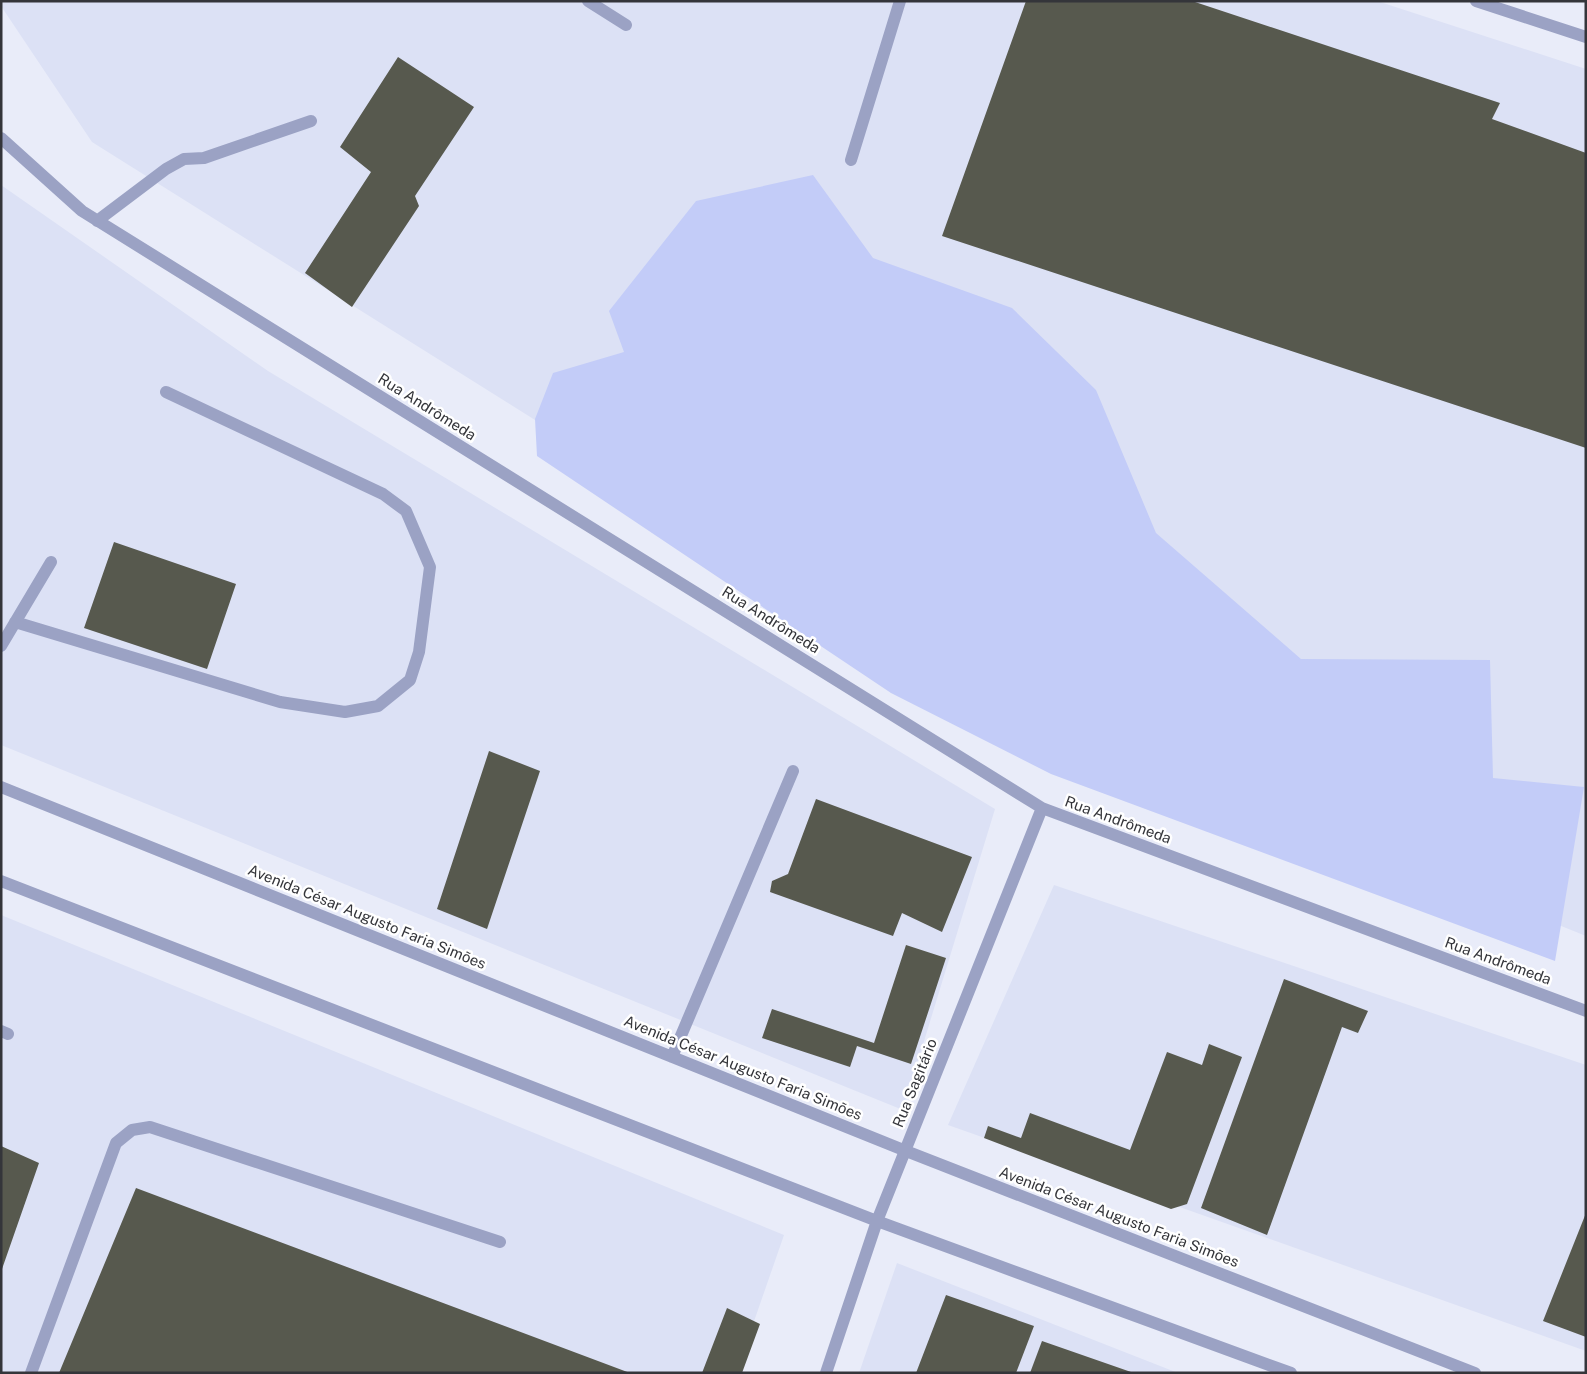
<svg xmlns="http://www.w3.org/2000/svg" width="1587" height="1374" font-family="'Public Sans',sans-serif">
<style>
.built{fill:#dce1f5}
.green{fill:#c3ccf8}
.building{fill:#57594e}
.lines{fill:none;stroke-linecap:round;stroke-linejoin:round}
.minor{stroke:#9ba2c4;stroke-width:12}
.labels{text-anchor:middle;stroke-width:5;stroke-linejoin:round;paint-order:stroke}
.street-label{font-size:15px;fill:#34353a;stroke:#fff}
</style>
<rect width="100%" height="100%" fill="#e9ecf9"/>
<!-- built -->
<path class="built" d="M1,1H1377L1586,69V936L946,678L92,142L1,6Z
M1,185L268,371L995,809L903,1110L1,745Z
M1054,885L1586,1065V1351L948,1125Z
M1,915L784,1235L736,1373H1Z
M897,1263L1178,1373H859Z"/>
<!-- green -->
<path class="green" d="M813,175L873,258L1012,308L1096,390L1156,533L1301,659L1490,660L1493,778L1584,787L1555,961L1051,774L891,693L537,456L535,419L553,373L624,352L609,311L696,201Z"/>
<!-- building -->
<path class="building" d="M1026,1H1192L1500,103L1492,119L1586,153V448L942,236Z
M398,57L474,107L415,196L419,206L352,307L305,273L371,172L340,147Z
M114,542L236,584L207,669L84,628Z
M489,751L540,771L487,929L437,909Z
M816,799L972,857L942,932L902,913L893,936L770,892L772,881L788,874Z
M906,945L946,958L911,1064L857,1046L850,1067L762,1038L772,1009L874,1043Z
M1284,979L1368,1011L1358,1033L1342,1027L1267,1235L1201,1208Z
M1209,1044L1242,1057L1187,1204L1171,1209L984,1138L988,1126L1021,1138L1030,1113L1130,1150L1167,1052L1202,1065Z
M1,1146L39,1163L2,1269H1Z
M136,1188L630,1373H59Z
M1586,1213V1337L1543,1321Z
M946,1295L1034,1326L1016,1373H916Z
M727,1308L760,1324L742,1373H702Z
M1042,1341L1131,1372V1373H1030Z"/>
<g class="lines">
<!-- minor -->
<path class="minor" d="M588,1L626,25
M1476,1L1586,37
M1,138L82,211L1042,808L1586,1011
M851,160L900,1
M97,221L166,169L184,159L204,158L311,121
M15,622L280,702L345,712L378,706L410,680L419,652L430,567L406,511L383,494L166,392
M1,646L51,562
M1,787L906,1151L1475,1373
M1,881L877,1221L1291,1373
M1,1031L8,1034
M672,1057L793,771
M31,1373L116,1143L132,1130L150,1127L500,1242
M826,1373L877,1221L1042,808"/>
</g>
<g class="labels">
<!-- street labels -->
<g class="street-label">
<text transform="translate(427 407) rotate(32)" y="5">Rua Andrômeda</text>
<text transform="translate(771 620) rotate(32)" y="5">Rua Andrômeda</text>
<text transform="translate(1118 820) rotate(20)" y="5">Rua Andrômeda</text>
<text transform="translate(367 917) rotate(22)" y="5">Avenida César Augusto Faria Simões</text>
<text transform="translate(1498 961) rotate(20)" y="5">Rua Andrômeda</text>
<text transform="translate(743 1068) rotate(22)" y="5">Avenida César Augusto Faria Simões</text>
<text transform="translate(915 1083) rotate(-68)" y="5">Rua Sagitário</text>
<text transform="translate(1119 1217) rotate(21)" y="5">Avenida César Augusto Faria Simões</text>
</g>
</g>
<!-- border -->
<rect width="1587" height="1374" fill="none" stroke="#34353a" stroke-width="5"/>
</svg>
